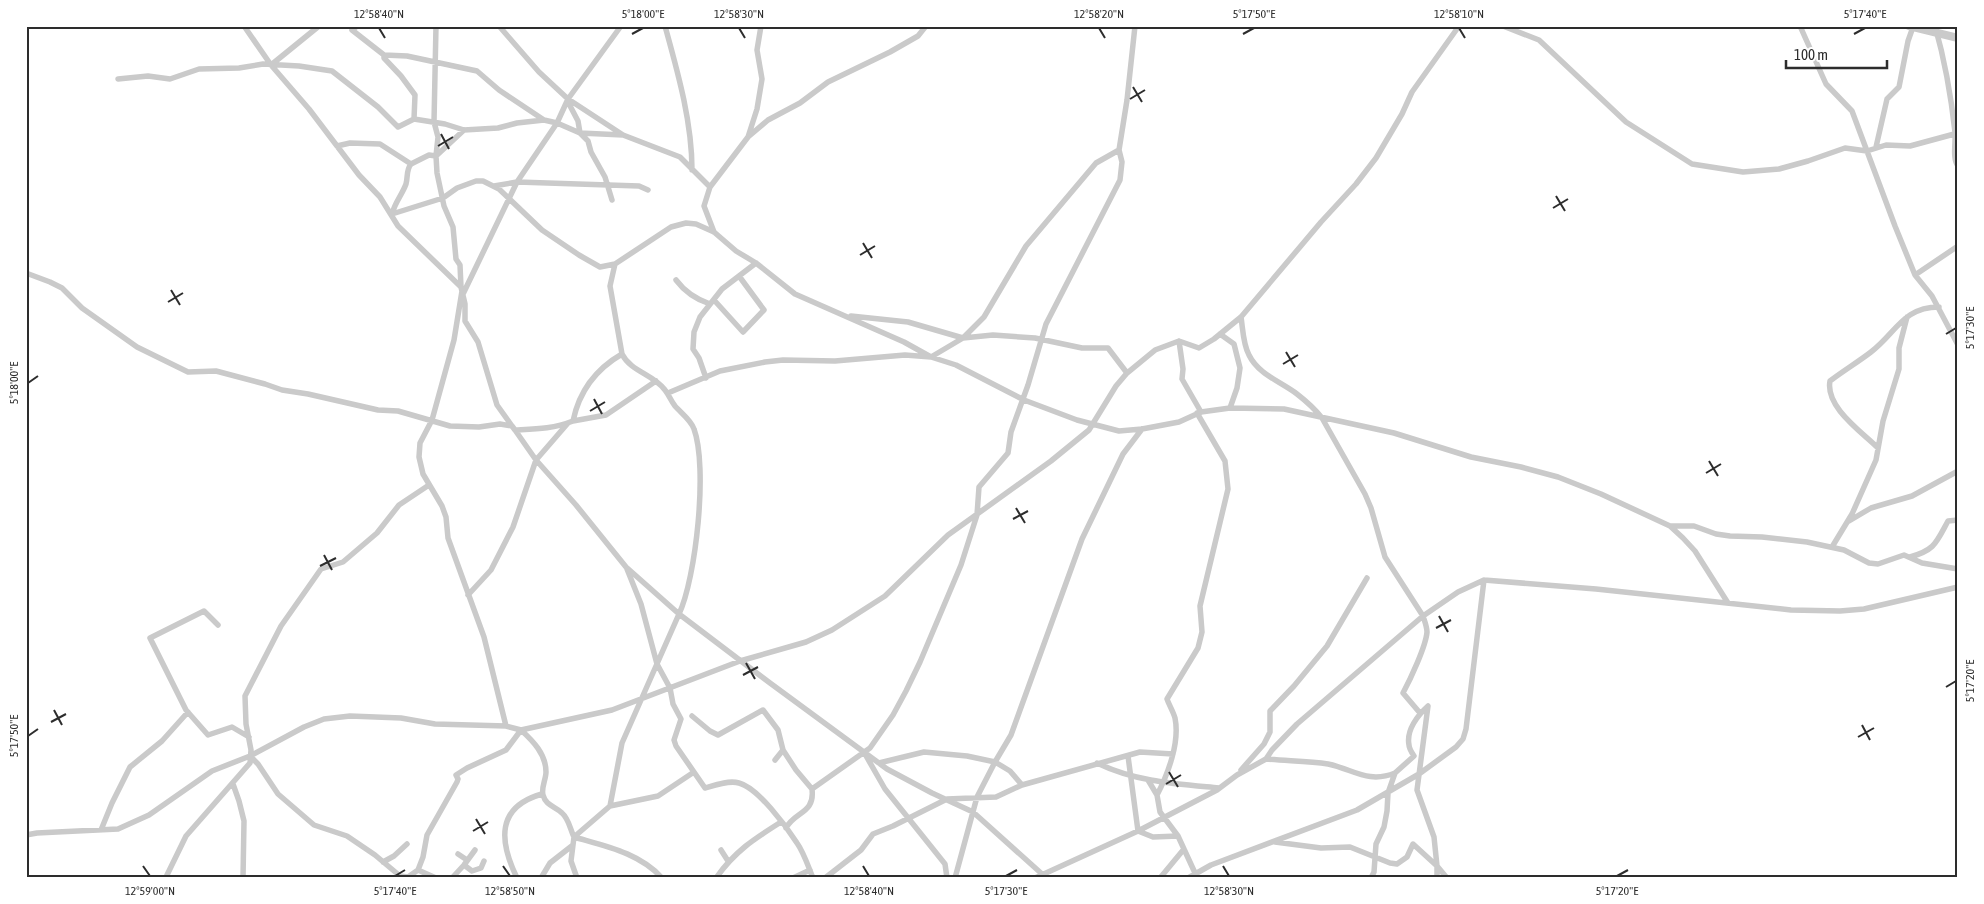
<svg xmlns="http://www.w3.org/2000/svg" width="1984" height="904" font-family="'Asap Condensed',sans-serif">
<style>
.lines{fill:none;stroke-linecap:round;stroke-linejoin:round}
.minor{stroke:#cacaca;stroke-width:5.5}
.tertiary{stroke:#cacaca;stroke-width:8}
.ticks{fill:none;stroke:#2d2d2d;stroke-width:2}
.neatline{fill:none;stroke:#2d2d2d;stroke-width:2}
.ticks-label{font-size:12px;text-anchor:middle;fill:#2d2d2d}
</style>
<rect width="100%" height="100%" fill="#fff"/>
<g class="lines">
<!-- minor -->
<path class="minor" d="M244,26L271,65L309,109L359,175L380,197L398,226L461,287
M357,26L352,30L384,55L407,56L477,71L499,90L544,120
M436,26L434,122L438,137L436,156L437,173L444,206L453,227L456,259L460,265L461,287L465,304V321L478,342L497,405L512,426
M499,26L539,72L568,99L623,135L680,157L710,187L704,206L714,232
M665,26C678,73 692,122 692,170
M1503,26L1539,40L1626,122L1692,164L1743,172L1779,169L1808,161L1845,148L1867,151L1886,145L1910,146L1958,133
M1800,26L1826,84L1852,111L1895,226L1915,275L1932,296L1958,345
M1935,26C1945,61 1951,96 1955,132C1956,143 1952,158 1958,166
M384,55V58L401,76L415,95L414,119L445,124L464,130L498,128L517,123L544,120L557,123L580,133L623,135
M271,65L319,26
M118,79L148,76L170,79L199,69L239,68L263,64L299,66L332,71L378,107L398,127L414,119
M568,102L578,121L580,133L588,141L591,152L605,177L612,200
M748,137L768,120L800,103L828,82L890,52L918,36L926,26
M337,146L350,143L380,144L411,164L429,155L436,156L464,130
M1876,147L1887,99L1899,87L1900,82L1908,41L1913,27
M494,186L517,182L639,186L648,190
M710,187L748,137L757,109L762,79L757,50L761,26
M392,214L443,198L457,188L476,181H483L499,189L542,230L579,255L600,267L615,264
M392,214C395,202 402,195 406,184C408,177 406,170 411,164
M26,273L50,282L62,288L82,308L137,347L188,372L216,371L265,384L282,390L308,394L378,410L398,411L450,426L479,427L500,424L512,426L515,430C535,429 553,429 573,421C579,392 596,369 622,354
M1915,275L1958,246
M676,280C685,292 695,299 710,304
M462,291L454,340L432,420L420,443L419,457L423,474L442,506L446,517L448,538L484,637L506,726
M463,294L517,182L557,123L568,99L621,26
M714,300L743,332L764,310L739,276
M851,316L908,322L963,338L993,335L1035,338L1082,348H1108L1127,373
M1241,317C1243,330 1243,344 1249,355C1258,374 1281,382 1297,394C1306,401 1315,409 1322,418L1365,494L1371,508L1385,557L1423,616C1425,622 1427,627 1427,632C1426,646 1410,680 1403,693L1420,713
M1220,334L1234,344L1240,368L1237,388L1230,408
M1179,341L1199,348L1214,339L1241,317L1321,222L1356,184L1376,158L1402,114L1412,92L1459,26
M706,378L699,358L693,349L694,332L700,317L722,289L756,263
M668,393L720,371L765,362L783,360L835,361L905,355L931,357L963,338L984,317L1026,246L1096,163L1119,150
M573,421L606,415L656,381
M515,430L536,460L576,505L626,567L679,614L622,743L610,806
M1878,448C1862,432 1825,407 1830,381C1843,371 1858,362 1871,352C1896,333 1903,307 1939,307
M1849,521L1871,508L1912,496L1958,471
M1670,526H1694L1716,534L1730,536L1762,537L1807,542L1844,550L1869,563L1878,564L1904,555L1922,563L1958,569
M1832,547L1852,514L1876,460L1883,421L1899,369V348L1907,317
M1910,557C1935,550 1936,543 1948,521L1958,520
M627,569L641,604L657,664L670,688L673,704L681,719L674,740L676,746L705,788C715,785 729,780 739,783C758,788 786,826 797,843C804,853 808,866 813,878
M468,595L491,570L513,527L536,460L568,423
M218,625L204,611L150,638L186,710L208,735L232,727L249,737
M692,716L710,731L718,735L763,710L778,730L783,750L796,770L812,789
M865,754L885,789L945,864L947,878
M250,756L258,764L278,794L314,825L347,836L375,855L400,876L408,877L418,870L436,878
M1128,756L1138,831L1153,837L1178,836
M1266,759C1286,761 1308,761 1328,764C1353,769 1368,784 1395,773
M775,760L783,750
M879,763L924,752L967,756L995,762L1010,771L1022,785
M1097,763C1136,782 1177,784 1219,788
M1241,770L1264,744L1270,732V711L1294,686L1327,646L1367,578
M1148,780L1157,795L1160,812L1178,836L1195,873
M233,784L239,801L244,821L243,878
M1157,795C1168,774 1180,742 1175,718C1173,711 1169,705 1167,699L1198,648L1202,632L1200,606L1228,489L1225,461L1197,413
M786,828C795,811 815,814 812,789L870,748L893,715L906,691L920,662L961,565L977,515L979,487L1008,453L1011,432L1028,385L1046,324L1120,180L1122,162L1119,150L1127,100L1135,26
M101,830L112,803L130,767L162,741L188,712
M26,835L37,833L118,829L149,815L212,771L250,756L304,727L324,719L350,716L401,718L435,724L506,726L521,730L612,710L740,661L806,642L832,630L885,596L948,535L1051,461L1089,430L1116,386L1127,373L1155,350L1179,341L1183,369L1182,379L1201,412
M1275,842L1321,848L1350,847L1390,863L1397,864L1407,857L1413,844L1437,866V878
M573,845L571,861L577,878
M721,850L728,861
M458,854L467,860
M383,862L394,856L407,844
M464,865L472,871L481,868L484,861
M418,870L423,857L427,835L457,782L458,779L456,775L467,768L506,750L521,730C533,741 546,754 546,772C546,779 541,788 543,795C546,806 555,806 562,813C569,819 570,829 574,837C605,846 640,853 662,878
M1042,874L973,812L932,793L887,769L770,683L679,614C696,578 708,467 694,429C691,420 681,413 675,406C671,401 669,395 665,390C653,374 631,372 622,354L610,286L615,264L671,227L686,223L696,224L714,232L736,251L756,263L795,294L904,342L931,357L956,365L1024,400L1077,420L1119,431L1142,429L1179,422L1201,412L1230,408L1284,409L1394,433L1471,457L1521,467L1558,477L1601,494L1670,526L1683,538L1695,551L1728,603
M167,875L186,836L250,763L251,750L246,724L245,696L281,626L321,569L343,562L377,533L399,505L429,485
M452,878L464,865L475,850
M517,878C499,841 496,807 542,794
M541,878L550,863L573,845L574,837L610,806L658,796L694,772
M716,878C735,851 754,839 781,822
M793,878L810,870
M825,878L861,850L873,834L893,826L947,799L996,797L1022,785L1140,752L1173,754
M955,878L977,797L995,762L1011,735L1082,539L1123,454L1142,429
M1035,878L1138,831L1217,790L1237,775L1266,759L1272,750L1297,724L1423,616L1458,592L1484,580L1596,589L1791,610L1840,611L1864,609L1958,587
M1160,878L1184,849
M1188,878L1211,865L1357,810L1419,774L1456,747L1463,739L1466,729L1484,580
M1371,878L1374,872L1376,844L1384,827L1387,811L1388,793L1395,773L1414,756C1412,753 1409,748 1409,745C1406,730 1418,715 1428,706L1417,790L1434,837L1437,866L1447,878"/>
<!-- tertiary -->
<path class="tertiary" d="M1909,26L1958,38"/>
</g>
<!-- ticks -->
<path class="ticks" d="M379,28L385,38M739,28L745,38M1099,28L1105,38M1459,28L1465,38M632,34L643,28M1243,34L1254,28M1854,34L1865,28M1133,87L1142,102M1130,99L1145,90M441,134L449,149M438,146L453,137M1556,196L1565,211M1553,208L1568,199M863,243L872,258M860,255L875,246M171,290L180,305M168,302L183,293M1946,334L1956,328M1286,352L1295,367M1283,364L1298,355M28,383L38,376M594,399L602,414M590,411L605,402M1709,461L1718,476M1706,473L1721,464M1016,508L1025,523M1013,519L1028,511M324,555L332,570M320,566L336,558M1439,616L1448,632M1436,628L1451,620M746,663L755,679M743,675L758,667M1946,687L1956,681M54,710L62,725M51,722L66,714M1862,725L1870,740M28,736L38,729M1858,737L1874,728M1169,772L1178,787M1166,784L1181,775M476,819L485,834M473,831L488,822M143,866L150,876M503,866L510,876M863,866L869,876M1223,866L1229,876M395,876L405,870M1006,876L1017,870M1617,876L1628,870"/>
<!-- border -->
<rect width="1984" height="904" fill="none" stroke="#ffffff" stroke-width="55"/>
<!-- scale -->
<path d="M1786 60v8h101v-8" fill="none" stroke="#2d2d2d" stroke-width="2.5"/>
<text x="1794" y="60" font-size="15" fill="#2d2d2d" stroke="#ffffff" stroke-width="4" paint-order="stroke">100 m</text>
<rect x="28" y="28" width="1928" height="848" class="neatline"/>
<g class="ticks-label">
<text x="379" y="18">12°58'40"N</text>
<text x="643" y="18">5°18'00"E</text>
<text x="739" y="18">12°58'30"N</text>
<text x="1099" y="18">12°58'20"N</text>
<text x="1254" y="18">5°17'50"E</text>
<text x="1459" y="18">12°58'10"N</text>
<text x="1865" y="18">5°17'40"E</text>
<text transform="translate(1970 328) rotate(-90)" y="4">5°17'30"E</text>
<text transform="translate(14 383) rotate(-90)" y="4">5°18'00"E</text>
<text transform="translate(1970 681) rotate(-90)" y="4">5°17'20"E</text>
<text transform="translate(14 736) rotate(-90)" y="4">5°17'50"E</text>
<text x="150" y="895">12°59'00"N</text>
<text x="395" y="895">5°17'40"E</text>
<text x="510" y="895">12°58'50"N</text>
<text x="869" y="895">12°58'40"N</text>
<text x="1006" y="895">5°17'30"E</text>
<text x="1229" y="895">12°58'30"N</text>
<text x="1617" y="895">5°17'20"E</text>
</g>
</svg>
